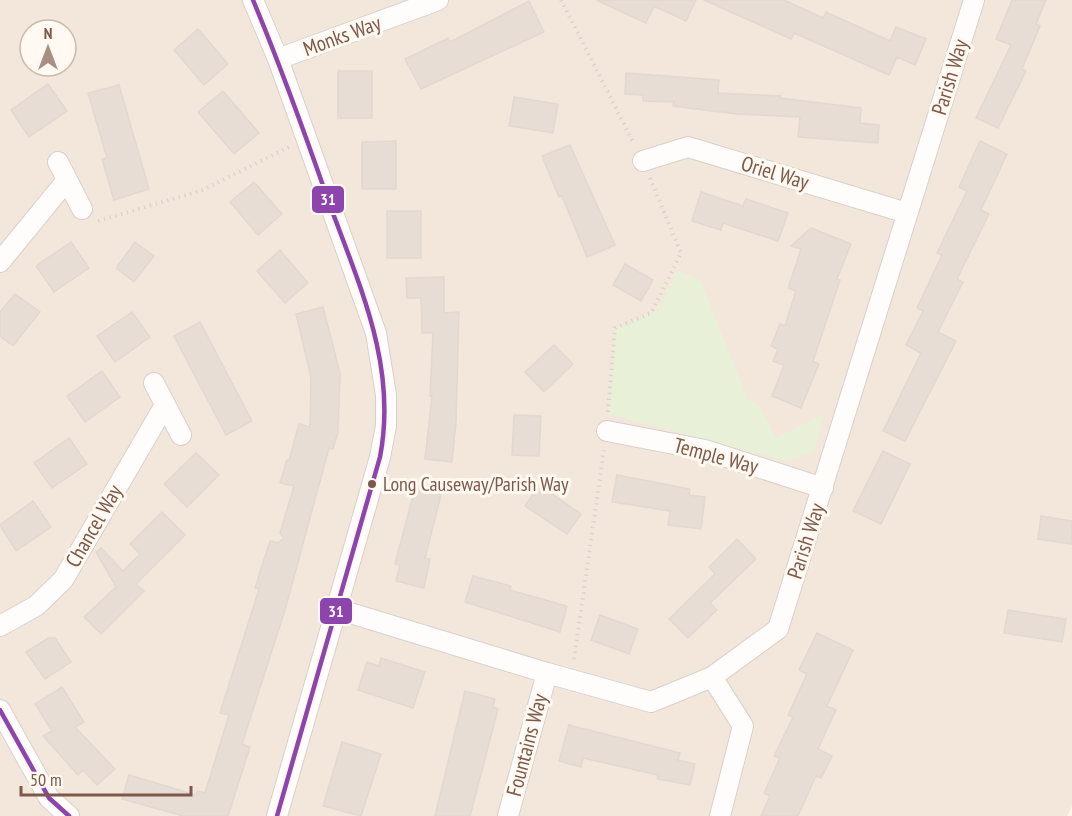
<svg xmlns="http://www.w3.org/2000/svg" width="1072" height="816" font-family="'PT Sans Narrow',sans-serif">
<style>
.residential{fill:#f3e7dc;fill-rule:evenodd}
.green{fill:#e8f1d8}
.building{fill:#e7ddd5;stroke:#e3d7d0;stroke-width:1.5}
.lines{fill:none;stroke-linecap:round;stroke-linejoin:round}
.street-casing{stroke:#d9d0ca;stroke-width:22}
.path{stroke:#ddd3ce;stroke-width:4;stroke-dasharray:1.5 4.5;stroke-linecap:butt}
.street{stroke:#fefdfc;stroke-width:20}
.bus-1-casing{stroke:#fff9f2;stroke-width:9}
.bus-1{stroke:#8e44ad;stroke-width:4.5}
.bus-dot{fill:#7c594a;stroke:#fff9f2;stroke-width:2}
.labels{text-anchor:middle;stroke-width:6;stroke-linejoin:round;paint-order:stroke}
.bus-label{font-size:20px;fill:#7c594a;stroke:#fff9f2;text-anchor:start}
.street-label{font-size:21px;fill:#7c594a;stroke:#fff9f2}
.line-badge{stroke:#fff9f2;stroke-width:2}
.badge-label{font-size:16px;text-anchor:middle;font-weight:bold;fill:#fff}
</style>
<rect width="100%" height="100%" fill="#faf4ee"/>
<!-- residential -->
<path class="residential" d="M0,0H1072V806L1067,816H0ZM30,30H66V66H30Z"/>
<!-- green -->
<path class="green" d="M677,271L700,280L748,400L759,405L776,438L824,414L814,451L787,461L608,414L615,328L658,310Z"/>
<!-- building -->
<path class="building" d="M596,0H696L686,21L654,6L646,23Z
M704,0H784L823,18L826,12L890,41L896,27L926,39L915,65L897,57L889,75L794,33L791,39Z
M1012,0H1046L1036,24L1040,26L1022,69L1026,71L998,128L976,118L1011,45L996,39Z
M529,1L544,32L421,89L405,59L448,38L450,42Z
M198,29L228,64L204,85L174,50Z
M338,71H372V118H338Z
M626,73L719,80L718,93L781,96L780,98L861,108L860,123L879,125L878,143L798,137L800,117L737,114L673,106L674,102L643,101V95L625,94Z
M48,84L67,111L29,137L11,110Z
M119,85L149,189L114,200L102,159L107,158L88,93Z
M223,91L259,133L234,154L198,112Z
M514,97L558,104L553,133L509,126Z
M396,141V189H362V142Z
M980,141L1007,154L981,210L989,214L957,279L963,282L938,332L956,341L905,441L883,431L921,353L906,345L923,311L917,308L942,255L937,253L967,191L959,187Z
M570,145L615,245L587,257L562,196L559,197L542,156Z
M254,182L282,214L258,235L230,202Z
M701,192L743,206L746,199L788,213L778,241L723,223L721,230L692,221Z
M387,211H421V258H387Z
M811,228L851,244L837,279L840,280L813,361L819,364L801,408L772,396L784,365L773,361L778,349L771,346L780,324L785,326L796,291L788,288L801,249L791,246Z
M71,242L89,268L54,292L36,266Z
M135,242L154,256L134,282L116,268Z
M280,250L308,283L285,303L257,271Z
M625,264L653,280L641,301L613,285Z
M444,277V313L459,312L456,422L452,462L425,459L432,396H430L433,333H422L421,298H407L406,278Z
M15,294L40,312L13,346L0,336V312Z
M323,307L340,373L338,432L333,449L329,448L285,610L242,744L250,747L228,816H183L122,799L129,775L196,795L197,791L205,793L229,715L220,713L259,589L255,588L270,541L278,543L284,538L280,533L294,486L280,483L287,460H289L299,424L310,427L311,377L296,314Z
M132,312L150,337L115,362L97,336Z
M200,322L252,421L226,435L174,336Z
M554,345L573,364L544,392L525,372Z
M102,371L120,397L85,422L67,396Z
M514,415L541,416L539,456L512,455Z
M69,438L87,464L52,488L34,463Z
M883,451L910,464L881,524L853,511Z
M196,453L219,475L187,507L164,484Z
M617,475L690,489L689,495L705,497L701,529L668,525L670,511L612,502Z
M539,485L581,514L567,534L525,506Z
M415,488L441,495L425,558L430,559L424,588L396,581L400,565L395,564Z
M33,501L51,527L16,551L0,525Z
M162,512L185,535L136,584L144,591L101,634L84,617L116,587L96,552L101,548L123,571L140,554L130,544Z
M1041,516L1072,521V544L1038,539Z
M737,539L756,559L710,603L717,610L688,638L669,619L715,574L709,567Z
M473,576L511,586L510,590L567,606L560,632L465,602Z
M1008,610L1066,619L1062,642L1004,633Z
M600,615L638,629L629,654L591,640Z
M817,633L853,650L827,706L836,710L818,749L832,756L821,778L816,776L798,816H761L770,796L764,793L780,758L774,756L793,717L788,715L807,674L799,670Z
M48,638H55L71,662L45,679L26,652Z
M381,658L425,672L413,708L358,690L367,662L379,666Z
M62,687L84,722L75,727L115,769L97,785L83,770L78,775L43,736L52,731L35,704Z
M465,691L495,699L493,707L498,709L470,816H435Z
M569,725L680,753L678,760L695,764L690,785L657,779L658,775L583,758L581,767L559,761Z
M342,742L381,754L361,816L323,806Z"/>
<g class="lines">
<!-- street casing -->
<g class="street-casing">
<path id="street" d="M253,0L278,59L376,333L386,395V426L380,457L277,816
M278,59L438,0
M643,161L688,147L907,213
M58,162L82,209
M0,262L67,180
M154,383L181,435
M607,431L705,450L823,488
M337,609L547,673L651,702L712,677L778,629L974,0
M0,626L36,606L63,580L165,405
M712,677L743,726L720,816
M0,710L49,798L69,816
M508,816L547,673"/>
</g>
<!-- path -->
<path class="path" d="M561,0L634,144
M98,221L203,190L289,147
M608,412L615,328L651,313L681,253L650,178
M574,659L604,450"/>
<!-- street -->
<use href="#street" class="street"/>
<!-- bus-1 casing -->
<g class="bus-1-casing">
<path id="bus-1" d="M253,0C280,65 304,131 327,197C358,283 398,364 380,457L277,816
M0,710L49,798L69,816"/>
</g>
<!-- bus-1 -->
<use href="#bus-1" class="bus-1"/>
</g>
<!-- markers -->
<circle class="bus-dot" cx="372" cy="484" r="5"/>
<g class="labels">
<!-- bus labels -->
<g class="bus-label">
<text x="383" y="491">Long Causeway/Parish Way</text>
</g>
<!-- street labels -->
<g class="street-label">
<text transform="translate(342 36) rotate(-20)" y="7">Monks Way</text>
<text transform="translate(950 77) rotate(-73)" y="7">Parish Way</text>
<text transform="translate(775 173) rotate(17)" y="7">Oriel Way</text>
<text transform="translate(716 456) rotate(15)" y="7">Temple Way</text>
<text transform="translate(94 526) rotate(-60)" y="7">Chancel Way</text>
<text transform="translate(806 541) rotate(-72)" y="7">Parish Way</text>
<text transform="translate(527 745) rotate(-75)" y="7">Fountains Way</text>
</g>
</g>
<g class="line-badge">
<rect x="311" y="185" width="34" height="29" rx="6" fill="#8e44ad"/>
<rect x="319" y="597" width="34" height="28" rx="6" fill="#8e44ad"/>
</g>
<g class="badge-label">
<text x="328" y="205">31</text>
<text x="336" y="617">31</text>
</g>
<!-- north arrow -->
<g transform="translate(48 48)"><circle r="28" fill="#fff9f2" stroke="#cbb9af" stroke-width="1.5"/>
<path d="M0-4.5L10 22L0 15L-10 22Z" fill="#a88f83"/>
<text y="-9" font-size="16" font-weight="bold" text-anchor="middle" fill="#7c594a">N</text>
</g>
<!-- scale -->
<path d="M21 786v9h170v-9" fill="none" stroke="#7c594a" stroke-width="3"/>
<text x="30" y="786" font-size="18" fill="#7c594a" stroke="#fff9f2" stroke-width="4.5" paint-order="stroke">50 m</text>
</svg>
